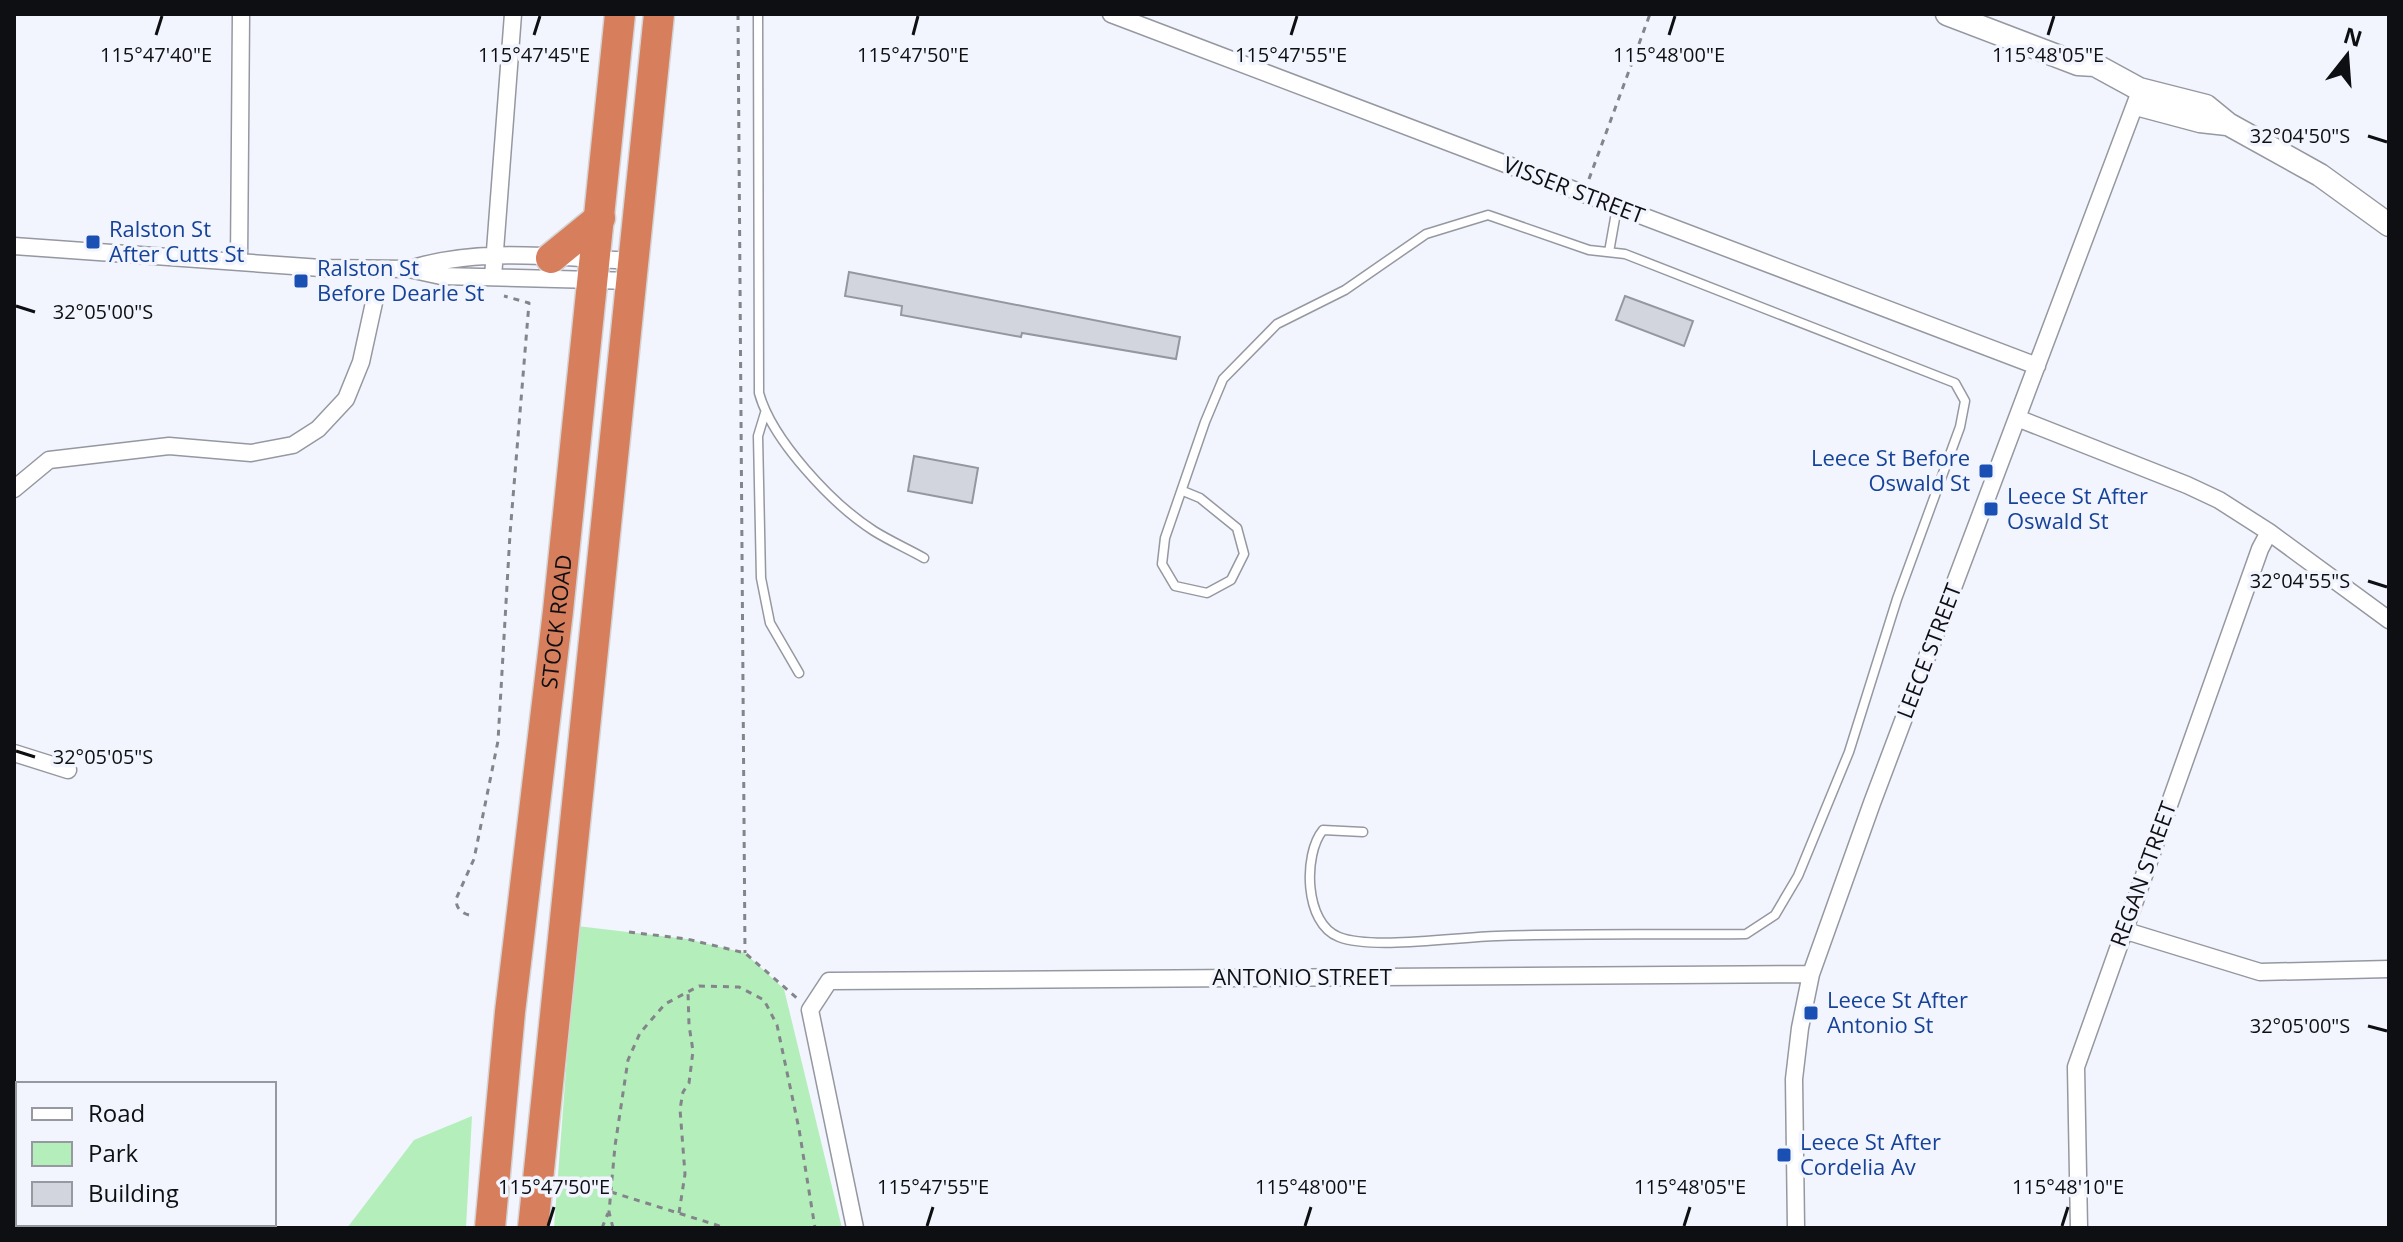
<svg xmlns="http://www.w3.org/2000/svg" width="2403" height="1242" font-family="'Open Sans',sans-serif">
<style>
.green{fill:#b4eebb}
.building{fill:#d2d5de;stroke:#9497a0;stroke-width:2}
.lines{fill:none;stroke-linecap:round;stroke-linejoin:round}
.lane-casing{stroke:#9598a0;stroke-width:11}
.street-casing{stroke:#9598a0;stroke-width:19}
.secondary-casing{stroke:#9598a0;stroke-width:25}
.highway-casing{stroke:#d4d4d4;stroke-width:33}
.path{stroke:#83858b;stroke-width:3;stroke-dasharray:6 6;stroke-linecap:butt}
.lane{stroke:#fff;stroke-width:8}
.street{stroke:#fff;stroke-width:16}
.secondary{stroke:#fff;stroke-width:22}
.highway{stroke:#d77e5c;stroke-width:30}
.ticks{fill:none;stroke:#0e0f12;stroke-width:3}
.transit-dot{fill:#1a4fb4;stroke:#f2f5fe;stroke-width:3}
.labels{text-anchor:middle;stroke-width:7;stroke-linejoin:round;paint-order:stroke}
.street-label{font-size:22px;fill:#0e0f12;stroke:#f2f5fe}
.transit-label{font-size:22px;fill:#164399;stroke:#f2f5fe;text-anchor:start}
.ticks-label{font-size:20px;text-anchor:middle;fill:#0e0f12;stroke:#f2f5fe;stroke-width:7;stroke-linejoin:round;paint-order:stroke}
</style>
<rect width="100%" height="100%" fill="#f2f5fe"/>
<!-- green -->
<path class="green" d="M577,926L687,939L745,953L784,989L842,1228H554Z
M472,1116L466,1228H347L414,1140Z"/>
<!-- building -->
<path class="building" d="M849,272L1180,337L1176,359L1022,333L1021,337L901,315L902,306L845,296Z
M1625,296L1693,321L1684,346L1616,320Z
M914,456L978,468L972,503L908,491Z"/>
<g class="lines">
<!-- lane casing -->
<g class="lane-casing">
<path id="lane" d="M758,14L759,393C772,440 832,504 874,531C890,541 908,549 924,558
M1609,252L1617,207
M765,413L758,436L761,578L770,623L799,673
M1183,491L1200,498L1237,528L1244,554L1231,580L1207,593L1175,586L1162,564L1165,538L1205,422L1223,379L1277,324L1345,290L1426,234L1488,215L1589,250L1625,254L1955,383L1965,401L1960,427L1897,599L1849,752L1798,876L1775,915L1746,934C1663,935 1580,933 1497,936C1457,937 1372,950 1339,937C1304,924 1303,854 1323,830L1363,832"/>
</g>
<!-- street casing -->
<g class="street-casing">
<path id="street" d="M1111,14L2037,366
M14,246L321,268L409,269L441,276L632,281
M239,262L241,14
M410,269C480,246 561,258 634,261
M493,277L513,14
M2017,418L2187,485L2219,500L2269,532L2389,620
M14,489L49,460L169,446L251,453L293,445L318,429L346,399L361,362L375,298
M14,753L68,770
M2123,930L2260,972L2389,969
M855,1228L810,1010L829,981L1811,974
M1796,1228L1794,1079L1800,1028L1811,974L1872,803L2139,94
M2079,1228L2076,1067L2260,549L2269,532"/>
</g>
<!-- secondary casing -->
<g class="secondary-casing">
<path id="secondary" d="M1947,14L2078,64L2095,65L2139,89L2206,106L2228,124L2320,175L2389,225
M2140,105L2200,121L2227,124"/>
</g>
<!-- highway casing -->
<g class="highway-casing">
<g id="highway">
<path d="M551,258L600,218"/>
<path id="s1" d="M490,1228L510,1012L558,611L620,14"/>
<path d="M533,1228L659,14"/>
</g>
</g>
<!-- path -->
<path class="path" d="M738,14L745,953
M1589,179L1650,14
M469,915C461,913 456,908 456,899L474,859L498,741L510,534L529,303L504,296
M629,932L687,939L745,953L798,999
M611,1192L726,1228
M679,1213L685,1174L680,1109L683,1092L689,1083L693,1051L689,1025L688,992
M602,1228L608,1213
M613,1228L609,1212L615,1146L628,1060L640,1033L665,1004L699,986L739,987L764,1000L777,1025L799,1129L815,1228"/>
<!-- lane -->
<use href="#lane" class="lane"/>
<!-- street -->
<use href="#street" class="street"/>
<!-- secondary -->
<use href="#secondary" class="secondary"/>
<!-- highway -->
<use href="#highway" class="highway"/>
</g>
<!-- ticks -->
<path class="ticks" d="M156,35L162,16M534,35L540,16M913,35L918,16M1291,35L1297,16M1669,35L1675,16M2048,35L2054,16M2368,136L2387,142M16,306L35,312M2368,581L2387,587M16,751L35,757M2368,1026L2387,1031M548,1226L554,1207M927,1226L933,1207M1305,1226L1311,1207M1684,1226L1690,1207M2062,1226L2068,1207"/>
<!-- markers -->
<g class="transit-dot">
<rect x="85" y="234" width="16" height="16" rx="4"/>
<rect x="293" y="273" width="16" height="16" rx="4"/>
<rect x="1978" y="463" width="16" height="16" rx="4"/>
<rect x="1983" y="501" width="16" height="16" rx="4"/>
<rect x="1803" y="1005" width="16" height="16" rx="4"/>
<rect x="1776" y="1147" width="16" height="16" rx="4"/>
</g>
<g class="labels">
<!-- street labels -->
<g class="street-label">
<text transform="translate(1574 190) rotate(21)" y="8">VISSER STREET</text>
<text dy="8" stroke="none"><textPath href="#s1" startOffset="610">STOCK ROAD</textPath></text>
<text transform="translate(1929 651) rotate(-69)" y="8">LEECE STREET</text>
<text transform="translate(2143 874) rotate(-70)" y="8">REGAN STREET</text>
<text x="1302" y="985">ANTONIO STREET</text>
</g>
<!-- transit labels -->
<g class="transit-label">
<text x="109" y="237">Ralston St<tspan x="109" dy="25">After Cutts St</tspan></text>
<text x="317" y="276">Ralston St<tspan x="317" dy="25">Before Dearle St</tspan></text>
<text x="1970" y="466" text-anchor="end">Leece St Before<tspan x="1970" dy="25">Oswald St</tspan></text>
<text x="2007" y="504">Leece St After<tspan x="2007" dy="25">Oswald St</tspan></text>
<text x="1827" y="1008">Leece St After<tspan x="1827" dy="25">Antonio St</tspan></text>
<text x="1800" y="1150">Leece St After<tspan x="1800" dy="25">Cordelia Av</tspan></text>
</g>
</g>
<g class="ticks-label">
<text x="156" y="62">115°47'40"E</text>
<text x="534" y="62">115°47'45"E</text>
<text x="913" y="62">115°47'50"E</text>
<text x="1291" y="62">115°47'55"E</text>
<text x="1669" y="62">115°48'00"E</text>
<text x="2048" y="62">115°48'05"E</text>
<text x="2300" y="143">32°04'50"S</text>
<text x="103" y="319">32°05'00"S</text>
<text x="2300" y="588">32°04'55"S</text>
<text x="103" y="764">32°05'05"S</text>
<text x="2300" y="1033">32°05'00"S</text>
<text x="554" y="1194">115°47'50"E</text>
<text x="933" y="1194">115°47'55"E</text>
<text x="1311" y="1194">115°48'00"E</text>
<text x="1690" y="1194">115°48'05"E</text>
<text x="2068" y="1194">115°48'10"E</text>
</g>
<!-- border -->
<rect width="2403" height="1242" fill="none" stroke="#0e0f12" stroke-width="32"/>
<!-- legend -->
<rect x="16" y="1082" width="260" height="144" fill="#f2f5fe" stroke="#9799a0" stroke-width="2"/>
<rect x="32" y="1108" width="40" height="12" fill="#ffffff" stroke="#9799a0" stroke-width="2"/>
<text x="88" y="1122" font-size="24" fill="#0e0f12">Road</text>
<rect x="32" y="1142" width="40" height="24" fill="#b4eebb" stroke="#9799a0" stroke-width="2"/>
<text x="88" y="1162" font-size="24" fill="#0e0f12">Park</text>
<rect x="32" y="1182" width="40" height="24" fill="#d2d5de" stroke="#9799a0" stroke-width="2"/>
<text x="88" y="1202" font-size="24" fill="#0e0f12">Building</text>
<!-- north arrow -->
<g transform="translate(2347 56) rotate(17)" stroke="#f2f5fe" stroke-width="6" paint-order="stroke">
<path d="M0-6L14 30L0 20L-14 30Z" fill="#0e0f12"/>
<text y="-12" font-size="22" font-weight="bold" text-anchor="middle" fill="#0e0f12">N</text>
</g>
</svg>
